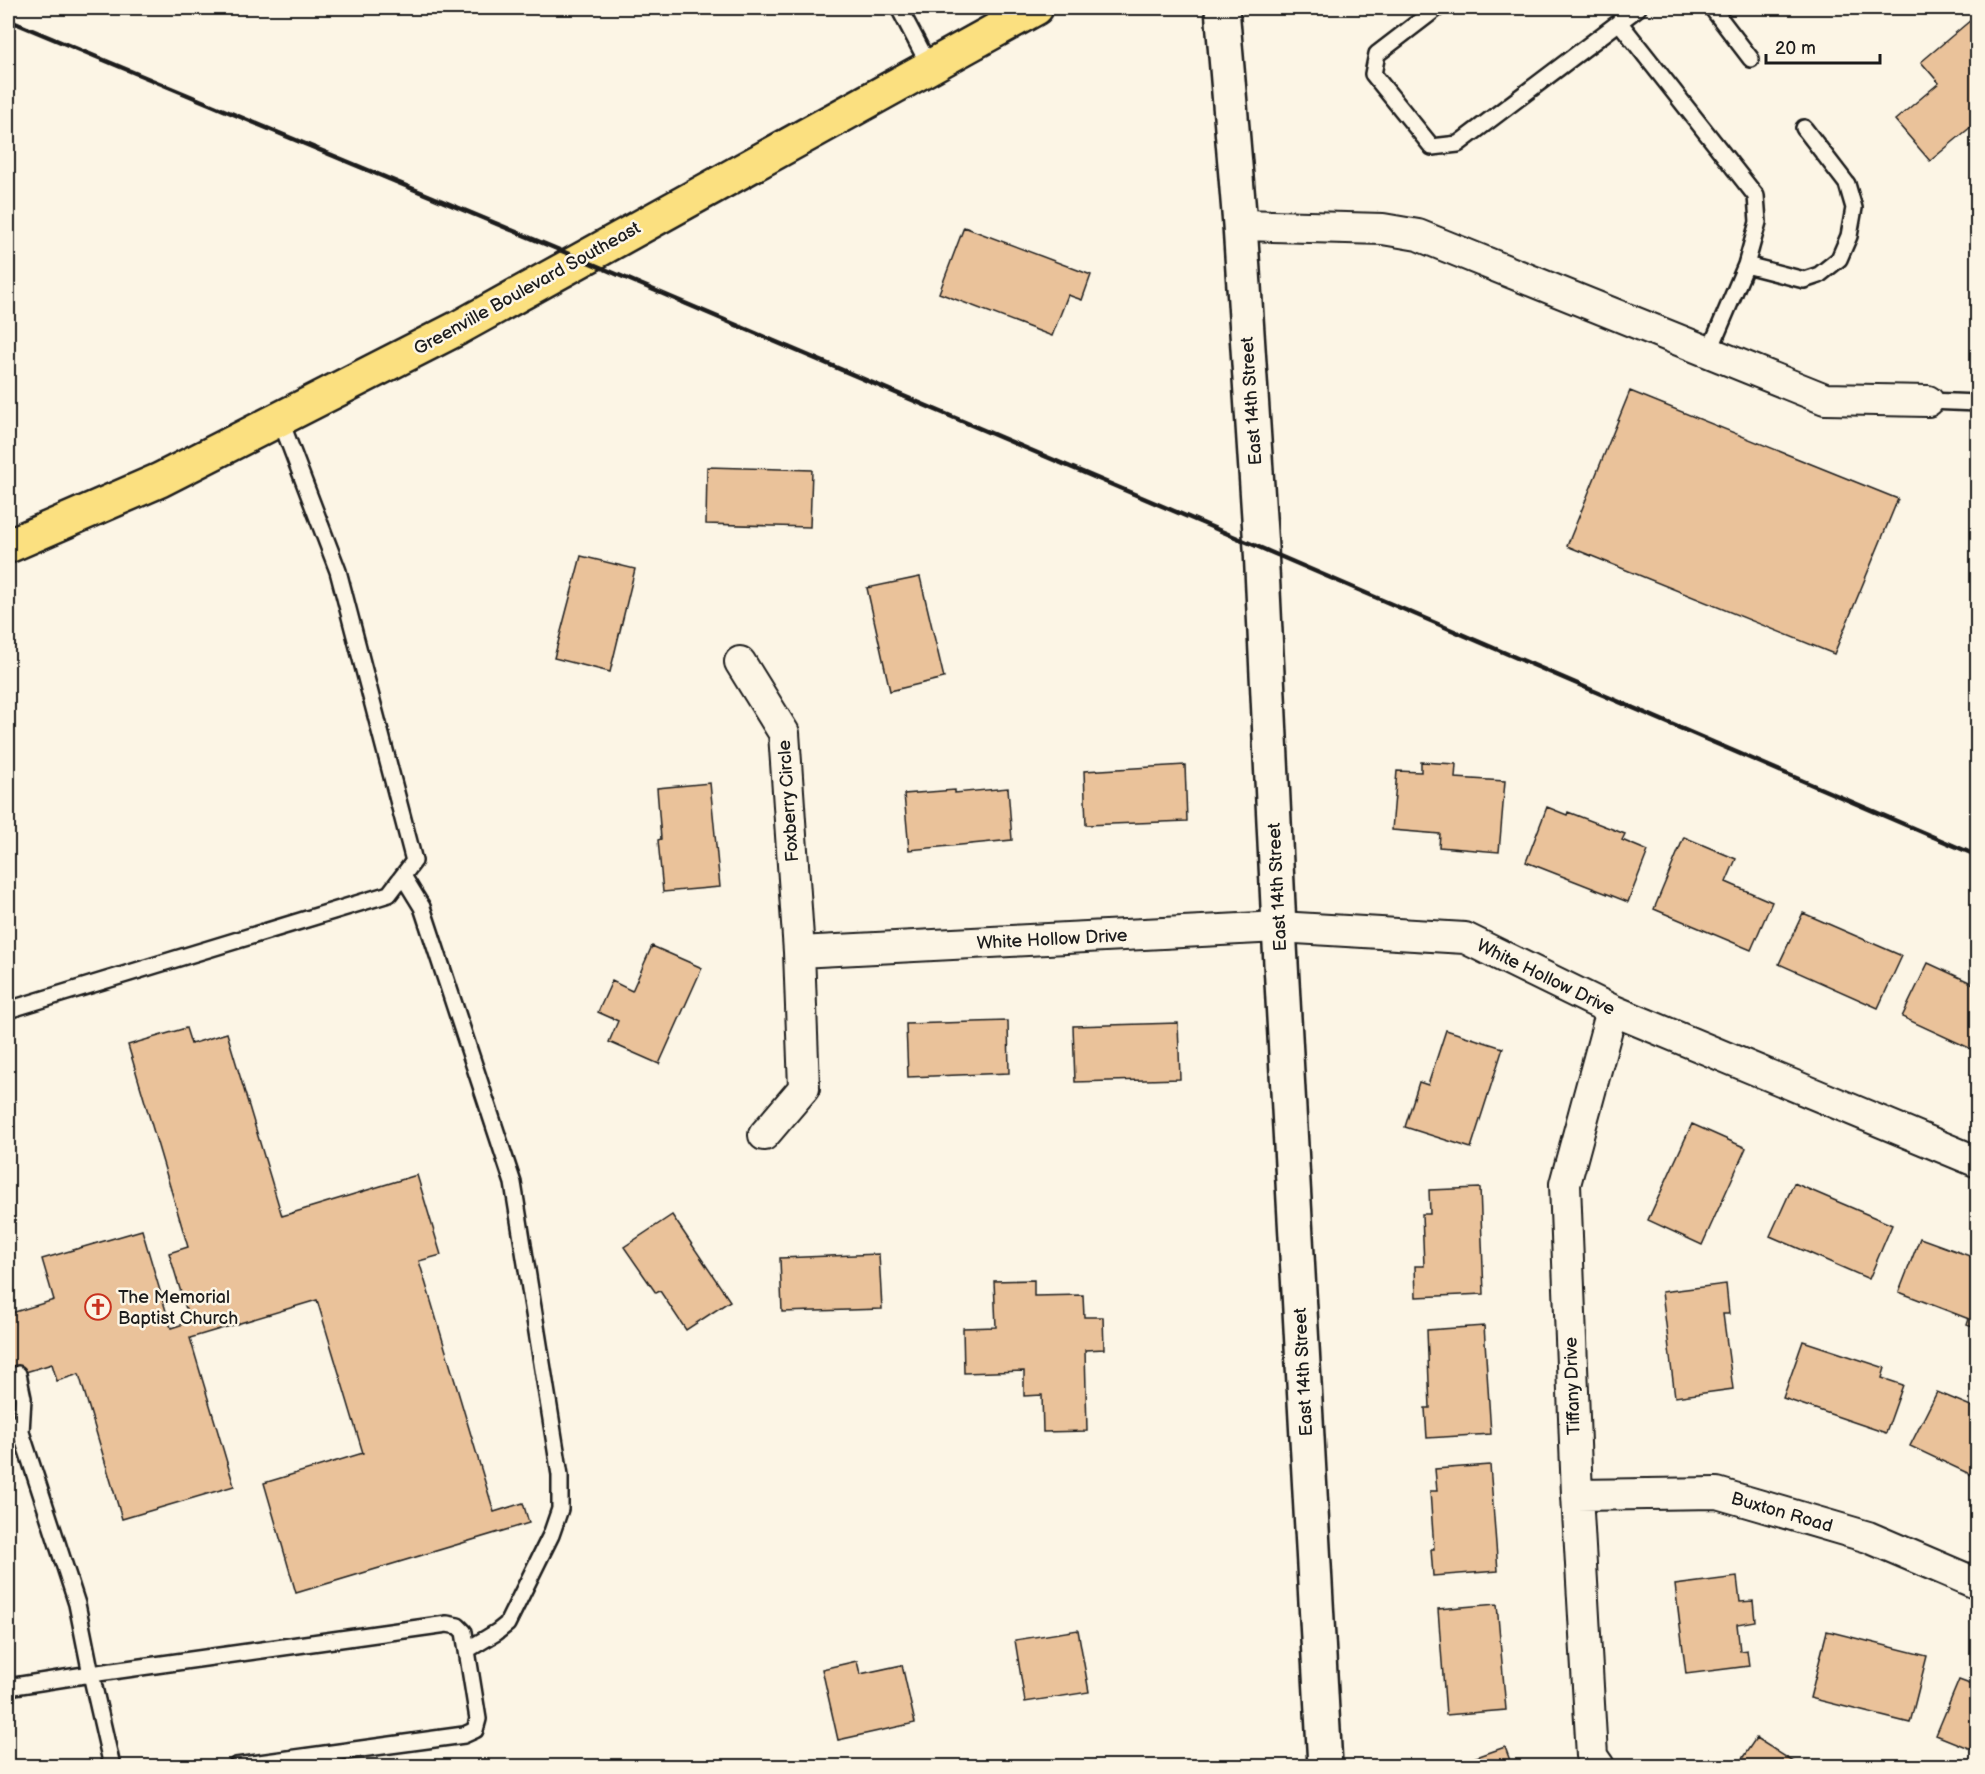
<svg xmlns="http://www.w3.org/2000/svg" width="1985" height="1774" font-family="'Balsamiq Sans',sans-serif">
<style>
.building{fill:#eac29a;stroke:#1c1c1c;stroke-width:1.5}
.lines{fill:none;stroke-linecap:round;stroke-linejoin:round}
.lane-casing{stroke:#1c1c1c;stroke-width:20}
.street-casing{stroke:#1c1c1c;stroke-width:34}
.secondary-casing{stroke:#1c1c1c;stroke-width:38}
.highway-casing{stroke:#1c1c1c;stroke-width:38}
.lane{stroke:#fcf5e5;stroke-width:15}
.street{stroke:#fcf5e5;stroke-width:30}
.secondary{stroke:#fcf5e5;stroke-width:33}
.highway{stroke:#fbe080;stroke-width:33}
.rail{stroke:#1c1c1c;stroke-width:4.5}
.labels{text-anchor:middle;stroke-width:5;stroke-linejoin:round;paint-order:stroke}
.street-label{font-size:18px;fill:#1c1c1c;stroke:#fcf5e5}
.poi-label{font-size:18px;fill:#1c1c1c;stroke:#fcf5e5;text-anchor:start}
</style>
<rect width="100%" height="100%" fill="#fcf5e5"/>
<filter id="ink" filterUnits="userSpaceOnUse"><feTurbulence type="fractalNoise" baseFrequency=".0167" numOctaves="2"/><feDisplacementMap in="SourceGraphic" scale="12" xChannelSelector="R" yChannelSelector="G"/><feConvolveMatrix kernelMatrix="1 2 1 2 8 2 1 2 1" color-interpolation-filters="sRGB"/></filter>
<g filter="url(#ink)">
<!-- building -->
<path class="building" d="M1978,14V121L1930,161L1895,120L1939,83L1921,62Z
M964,227L1091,275L1082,300L1068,295L1052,336L939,293Z
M1630,391L1898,499L1834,654L1567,546Z
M707,467L812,470L810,527L706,524Z
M581,556L635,569L610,672L554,658Z
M920,577L944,678L890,691L867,588Z
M1421,762L1456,764L1455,778L1505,781L1499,852L1439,847L1440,834L1392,830L1397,771L1421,772Z
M1185,765L1187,821L1086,825L1084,771Z
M710,783L720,887L663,892L658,840L661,839L657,788Z
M1008,788L1012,840L909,850L904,794L955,790V793Z
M1547,807L1567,815L1568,812L1625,834L1622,840L1648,851L1628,902L1526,862Z
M1684,837L1736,859L1726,882L1772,902L1751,950L1654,909Z
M1803,913L1902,956L1878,1008L1779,964Z
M652,946L702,968L659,1064L609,1042L618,1021L598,1012L612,981L632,991Z
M1928,963L1978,986V1052L1902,1017Z
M1008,1021L1009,1073L908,1077L906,1024Z
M1178,1023L1180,1079L1075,1082L1073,1026Z
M186,1028L191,1044L227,1033L282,1216L417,1175L441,1255L419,1261L494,1512L523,1503L529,1523L296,1593L264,1483L363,1453L317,1300L190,1338L234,1486L122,1519L79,1374L57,1381L52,1364L9,1377L8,1371V1314L54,1300L42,1259L142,1230L171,1328L190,1322L169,1253L188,1247L128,1045Z
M1446,1030L1503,1048L1471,1148L1405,1127L1419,1082L1428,1085Z
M1692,1124L1746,1148L1702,1245L1648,1220Z
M1794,1183L1892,1225L1869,1279L1770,1236Z
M1480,1188L1484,1294L1416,1297L1415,1266H1424L1422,1214H1430L1429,1190Z
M672,1215L730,1301L686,1330L660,1291L656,1293L624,1247Z
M1920,1238L1978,1259V1329L1967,1325L1969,1319L1899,1292Z
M879,1254L882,1309L782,1312L780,1258Z
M1034,1280V1296L1083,1295L1084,1317H1103L1104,1349L1085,1350L1087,1431L1043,1432L1042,1395L1024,1396V1371L964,1373L963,1328L996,1327L994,1281Z
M1726,1284L1729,1314H1723L1733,1389L1675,1397L1662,1292Z
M1484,1326L1491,1434L1427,1438L1425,1408H1430L1427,1330Z
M1803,1341L1885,1368L1882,1378L1903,1385L1886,1433L1783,1398Z
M1937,1392L1978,1409V1478L1910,1446Z
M1490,1465L1498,1571L1433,1576L1431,1549H1434L1430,1491H1437L1435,1469Z
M1737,1577L1740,1602L1753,1601L1755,1621L1737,1624L1740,1651L1747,1650L1749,1666L1686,1674L1675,1585Z
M1497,1604L1506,1710L1446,1715L1438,1609Z
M1078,1630L1089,1692L1025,1702L1015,1640Z
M1827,1631L1927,1656L1910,1723L1810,1698Z
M857,1661L860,1674L902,1665L915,1723L838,1740L822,1669Z
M1959,1680L1978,1687V1752L1936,1735Z
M1756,1738L1800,1766H1737Z
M1505,1747L1512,1766H1451Z"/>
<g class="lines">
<!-- lane casing -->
<g class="lane-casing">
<path id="lane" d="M899,8L930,67
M1437,8L1377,54L1373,74L1432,147L1458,144L1638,8
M1712,8L1751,59
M1619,22L1756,196L1758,222L1746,265L1709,352
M1746,265L1804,280L1819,275L1839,259L1849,236L1854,208L1847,184L1804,128
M1928,401L1978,403
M403,876L422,907L513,1183L560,1475V1509L551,1535L507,1624L497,1632L467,1650
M8,1010L389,894L414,861L338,571L280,419
M8,1422L21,1432
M8,1687L91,1674L77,1604L21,1432L23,1398L18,1374
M112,1766L91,1674L447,1624L458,1626L464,1632L478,1719L475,1730L464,1735L236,1766"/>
</g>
<!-- street casing -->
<g class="street-casing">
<path id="street" d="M1240,225L1383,229L1418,235L1825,399L1928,401
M740,662L784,733L799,952L804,1088L764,1135
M799,952L1279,927L1465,938L1612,1010L1978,1162
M1577,1495L1717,1493L1868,1537L1978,1584
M1599,1766L1592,1756L1577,1495L1565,1184L1612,1010"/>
</g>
<!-- secondary casing -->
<g class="secondary-casing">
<path id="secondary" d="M1222,8L1240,225L1261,548L1279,927L1325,1766"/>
</g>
<!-- highway casing -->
<g class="highway-casing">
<path id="highway" d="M8,546L160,480L458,328L1036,8"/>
</g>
<!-- lane -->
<use href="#lane" class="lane"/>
<!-- street -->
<use href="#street" class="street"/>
<!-- secondary -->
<use href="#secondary" class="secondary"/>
<!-- highway -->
<use href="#highway" class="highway"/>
<!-- rail -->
<path class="rail" d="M8,20L581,259L1261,548L1978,856"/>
</g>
</g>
<!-- icons -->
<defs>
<g id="church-ring" transform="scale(1.35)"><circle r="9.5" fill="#fcf5e5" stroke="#c8321e" stroke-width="1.5"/><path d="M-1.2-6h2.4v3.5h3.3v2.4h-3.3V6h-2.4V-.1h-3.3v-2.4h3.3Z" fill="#c8321e"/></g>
</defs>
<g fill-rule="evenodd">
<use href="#church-ring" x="98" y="1307"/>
</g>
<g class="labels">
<!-- street labels -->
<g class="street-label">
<text transform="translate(527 288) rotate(-29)" y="6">Greenville Boulevard Southeast</text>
<text transform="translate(1251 401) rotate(-94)" y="6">East 14th Street</text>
<text transform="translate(788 801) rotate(-94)" y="6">Foxberry Circle</text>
<text transform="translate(1277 887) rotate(-93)" y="6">East 14th Street</text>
<text transform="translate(1052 939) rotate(-3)" y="6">White Hollow Drive</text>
<text transform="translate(1546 977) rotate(26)" y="6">White Hollow Drive</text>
<text transform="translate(1303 1372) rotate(-93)" y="6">East 14th Street</text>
<text transform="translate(1572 1386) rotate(-92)" y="6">Tiffany Drive</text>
<text transform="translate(1782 1512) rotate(16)" y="6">Buxton Road</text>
</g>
<!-- poi labels -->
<g class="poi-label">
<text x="118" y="1303">The Memorial<tspan x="118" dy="21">Baptist Church</tspan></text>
</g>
</g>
<!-- margin -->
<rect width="1985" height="1774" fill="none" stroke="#fcf5e5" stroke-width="30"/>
<rect x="15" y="15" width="1955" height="1744" fill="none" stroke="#1c1c1c" stroke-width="2" filter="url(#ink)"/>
<!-- scale -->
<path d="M1766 54v9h114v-9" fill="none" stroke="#1c1c1c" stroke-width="3"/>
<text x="1775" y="54" font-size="18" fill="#1c1c1c" stroke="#fcf5e5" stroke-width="4.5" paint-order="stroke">20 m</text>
</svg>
